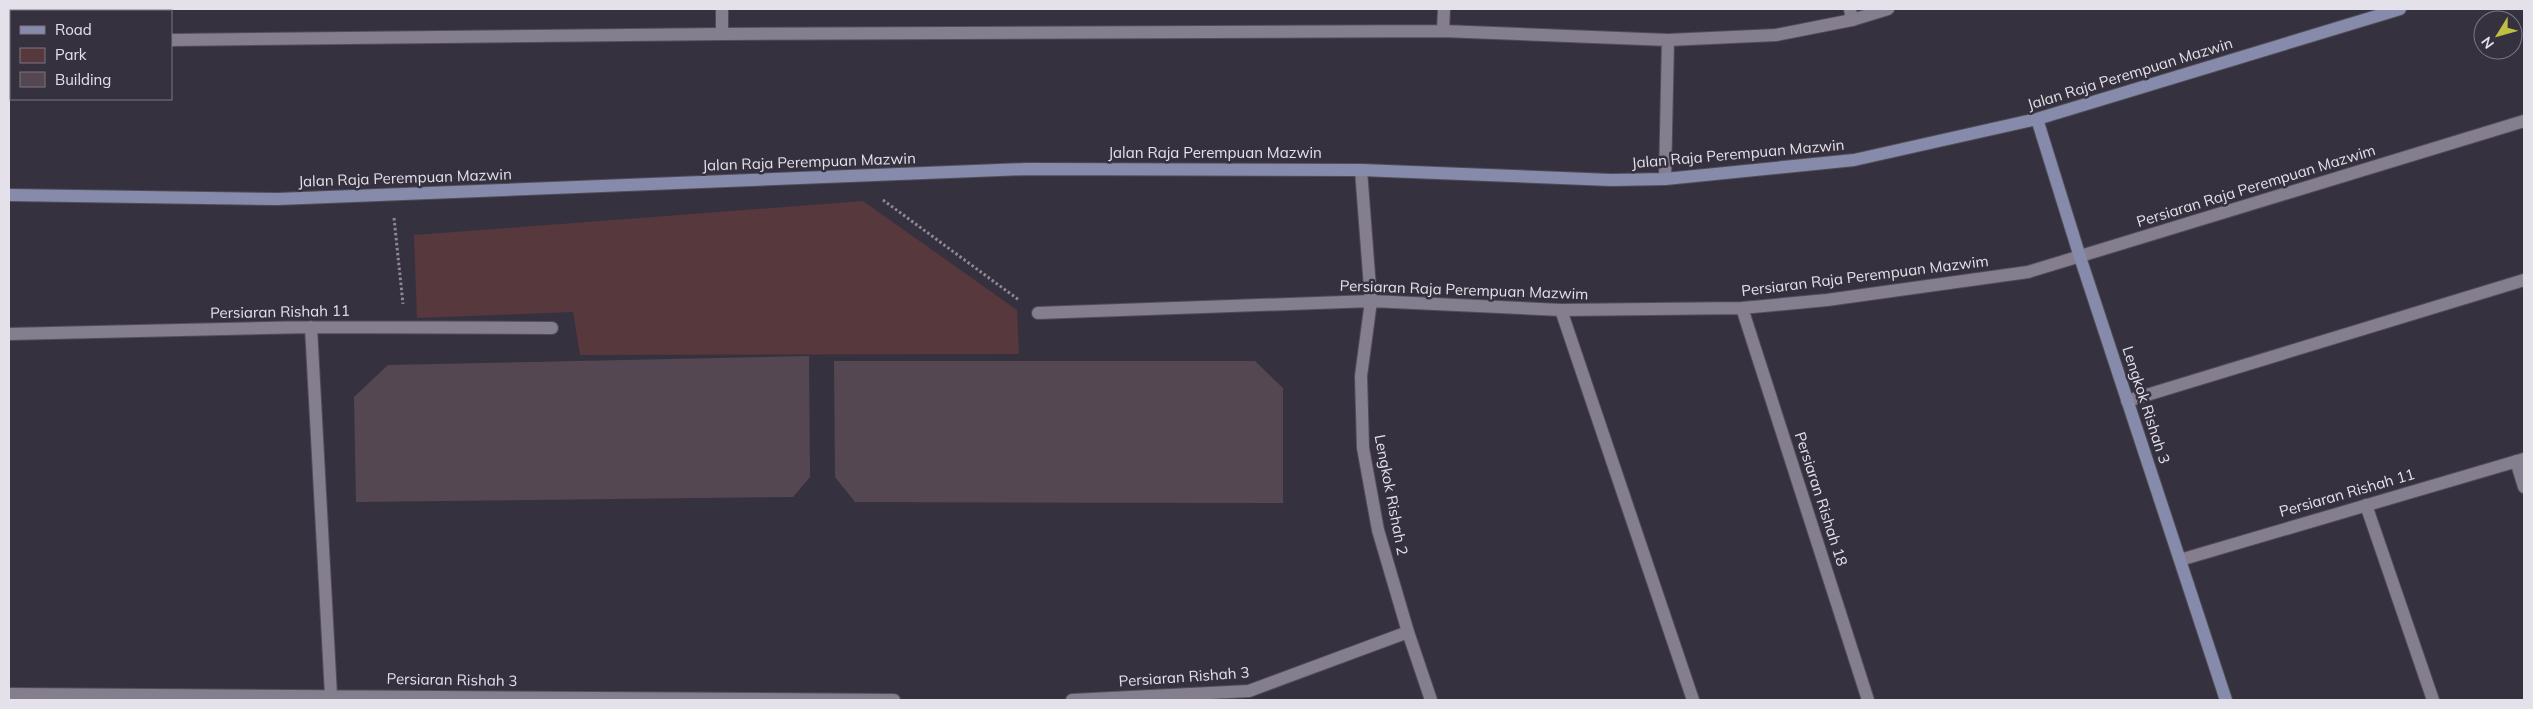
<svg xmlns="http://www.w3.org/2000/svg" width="2533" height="709" font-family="Mulish,sans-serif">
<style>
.green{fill:#56383d}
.building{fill:#554752}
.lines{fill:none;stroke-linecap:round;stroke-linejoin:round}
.lane-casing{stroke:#514d58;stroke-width:14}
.street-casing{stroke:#514d58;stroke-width:14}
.secondary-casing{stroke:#514d58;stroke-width:14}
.path{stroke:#8d8995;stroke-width:3;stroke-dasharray:2.5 2.5;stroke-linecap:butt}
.lane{stroke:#847e8e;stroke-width:12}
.street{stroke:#847e8e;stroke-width:12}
.secondary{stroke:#868bab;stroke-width:12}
.labels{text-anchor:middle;stroke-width:5;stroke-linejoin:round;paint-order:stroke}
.street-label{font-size:15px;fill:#e4e1ea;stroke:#36313f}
</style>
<rect width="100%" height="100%" fill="#36313f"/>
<!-- green -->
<path class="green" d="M863,201L1017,310L1019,354L580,355L573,312L417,318L414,235Z"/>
<!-- building -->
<path class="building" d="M809,356L810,477L793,497L356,502L354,397L388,365Z
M834,361H1255L1283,388V503L855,502L835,477Z"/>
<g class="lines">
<!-- lane casing -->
<g class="lane-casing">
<path id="lane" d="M1850,9L1852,20
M722,34V9
M1561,310L1693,700
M2127,401L2524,280
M2366,505L2433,700"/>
</g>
<!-- street casing -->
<g class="street-casing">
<path id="street" d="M1443,31L1444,9
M171,40L722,34L1443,31L1668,40L1776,35L1852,20L1888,9
M9,42H11
M1361,170L1371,301L1361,376L1363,448L1378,530L1408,632L1431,700
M1665,179L1668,40
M1742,308L1868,700
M1038,313L1371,301L1561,310L1742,308L1827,300L2028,272L2524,121
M311,327L331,695
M9,334L311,327L552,328
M2516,461L2524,487
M2180,560L2524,459
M9,694L894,700
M1072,700L1249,691L1408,632"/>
</g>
<!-- secondary casing -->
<g class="secondary-casing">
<path id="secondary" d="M2037,119L2080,257L2226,700
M9,195L278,199L1027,169L1361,170L1611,180L1665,179L1854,160L2037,119L2400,9"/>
</g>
<!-- path -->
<path class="path" d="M883,200L1019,300
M394,218L403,304"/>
<!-- lane -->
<use href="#lane" class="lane"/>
<!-- street -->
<use href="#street" class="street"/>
<!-- secondary -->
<use href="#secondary" class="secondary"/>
</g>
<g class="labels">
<!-- street labels -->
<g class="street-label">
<text transform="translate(2130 74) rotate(-17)" y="5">Jalan Raja Perempuan Mazwin</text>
<text x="1215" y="158">Jalan Raja Perempuan Mazwin</text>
<text transform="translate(1738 154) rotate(-5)" y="5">Jalan Raja Perempuan Mazwin</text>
<text transform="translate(809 162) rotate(-2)" y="5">Jalan Raja Perempuan Mazwin</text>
<text transform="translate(405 178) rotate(-2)" y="5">Jalan Raja Perempuan Mazwin</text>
<text transform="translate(2256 186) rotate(-17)" y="5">Persiaran Raja Perempuan Mazwim</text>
<text transform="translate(1865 276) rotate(-7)" y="5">Persiaran Raja Perempuan Mazwim</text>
<text transform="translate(1464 290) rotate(2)" y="5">Persiaran Raja Perempuan Mazwim</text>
<text transform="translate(280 312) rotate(-1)" y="5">Persiaran Rishah 11</text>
<text transform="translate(2146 405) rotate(72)" y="5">Lengkok Rishah 3</text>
<text transform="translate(2347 493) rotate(-16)" y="5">Persiaran Rishah 11</text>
<text transform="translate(1391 495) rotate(79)" y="5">Lengkok Rishah 2</text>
<text transform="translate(1821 499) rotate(72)" y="5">Persiaran Rishah 18</text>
<text transform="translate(1184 677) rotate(-4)" y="5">Persiaran Rishah 3</text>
<text transform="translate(452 680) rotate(1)" y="5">Persiaran Rishah 3</text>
</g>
</g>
<!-- border -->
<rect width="2533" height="709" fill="none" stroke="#e4e1ea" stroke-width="20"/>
<!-- legend -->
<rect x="10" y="10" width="162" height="90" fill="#36313f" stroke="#7c7783"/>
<rect x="20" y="26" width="25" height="8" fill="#868bab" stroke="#7c7783"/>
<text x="55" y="35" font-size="15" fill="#e4e1ea">Road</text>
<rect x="20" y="48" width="25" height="15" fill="#56383d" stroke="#7c7783"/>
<text x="55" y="60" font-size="15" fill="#e4e1ea">Park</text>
<rect x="20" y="72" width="25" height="15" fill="#554752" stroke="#7c7783"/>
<text x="55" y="85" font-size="15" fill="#e4e1ea">Building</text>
<!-- north arrow -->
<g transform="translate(2498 35) rotate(233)"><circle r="24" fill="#36313f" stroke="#7c7783"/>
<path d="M0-4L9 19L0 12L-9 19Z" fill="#bfbe42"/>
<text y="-8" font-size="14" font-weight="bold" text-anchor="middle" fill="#e4e1ea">N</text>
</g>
</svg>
